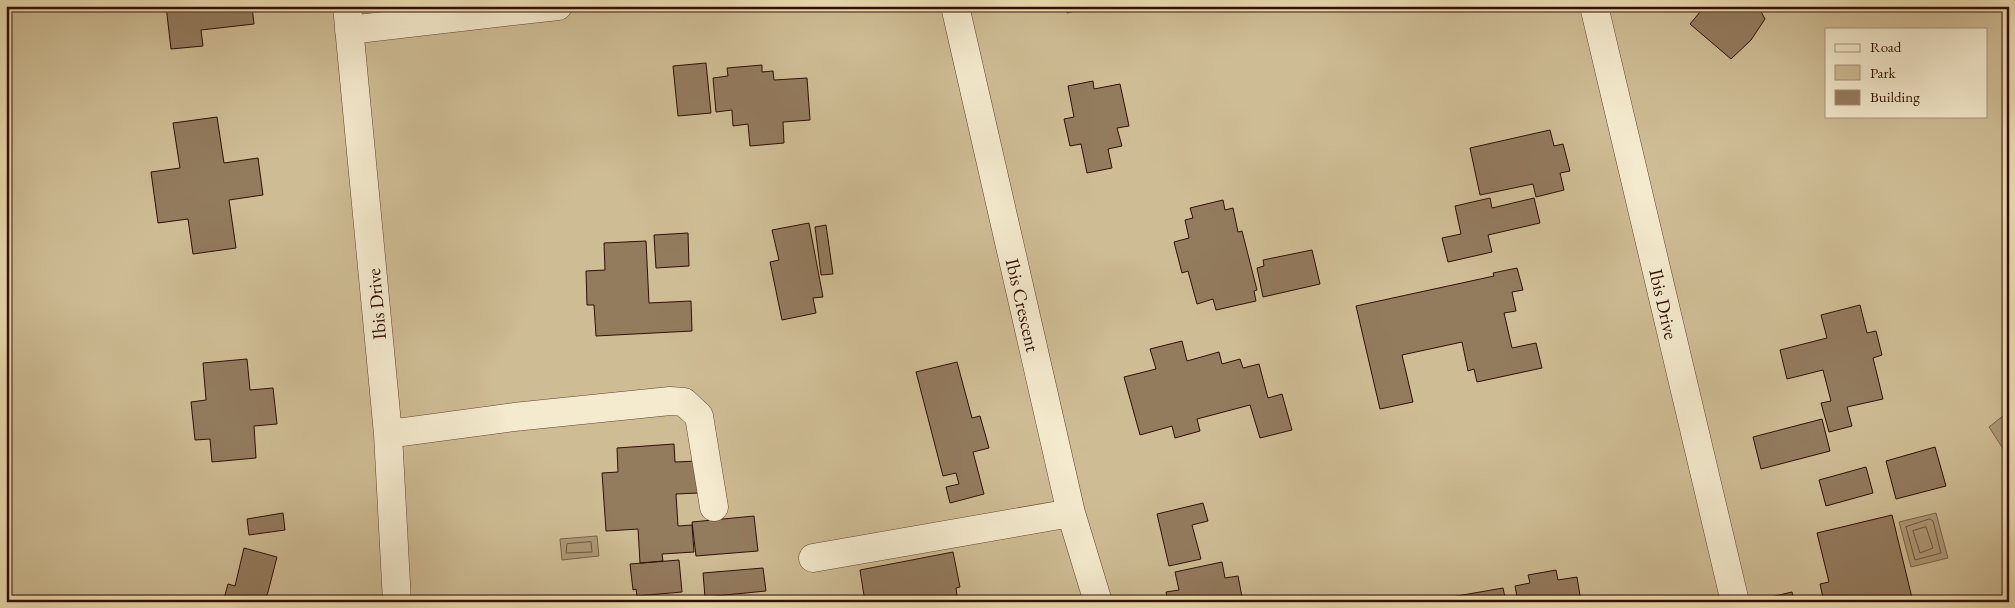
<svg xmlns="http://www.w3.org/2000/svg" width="2015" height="608" font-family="'EB Garamond',serif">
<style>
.green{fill:#cebc94;stroke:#7f664b;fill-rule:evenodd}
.water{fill:#ad9876;stroke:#7b6148}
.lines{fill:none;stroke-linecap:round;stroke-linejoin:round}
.shore{stroke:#6e543c;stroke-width:1}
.building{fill:#937b5e;stroke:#300f02}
.minor-casing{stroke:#60432e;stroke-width:29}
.minor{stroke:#f4eacd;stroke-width:28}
.labels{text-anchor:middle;stroke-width:4;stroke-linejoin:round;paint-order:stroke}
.street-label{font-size:19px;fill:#300f02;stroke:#f4eacd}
</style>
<rect width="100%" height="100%" fill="#eedfb2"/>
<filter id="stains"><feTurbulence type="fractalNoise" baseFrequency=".004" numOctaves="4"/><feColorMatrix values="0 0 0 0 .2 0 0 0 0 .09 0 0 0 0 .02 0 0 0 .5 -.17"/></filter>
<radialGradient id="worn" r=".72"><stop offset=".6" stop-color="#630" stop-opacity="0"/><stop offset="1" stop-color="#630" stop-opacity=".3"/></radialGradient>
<!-- green -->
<path class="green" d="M6,6H2009V602H6ZM1826,29H1986V116H1826Z"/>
<!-- water -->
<path class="water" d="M2009,411V458L1989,427Z
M1936,513L1948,558L1911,567L1899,522Z
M597,536L599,556L562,560L560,539Z"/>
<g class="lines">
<!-- shore -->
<path class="shore" d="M1930,519L1933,521L1941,553L1915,560L1906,527Z
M1926,527L1933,548L1920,553L1913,531Z
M591,542L592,552L566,553L567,544Z"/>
</g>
<!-- building -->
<path class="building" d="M166,6H252L254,24L201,30L203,46L171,49Z
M1066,6H1095L1067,13Z
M1705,6H1758L1765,19L1751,40L1731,59L1690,24Z
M706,63L711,113L678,116L673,66Z
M762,65V72L773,71L774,80L807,78L810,120L783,122L784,143L750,146L748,124L733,126L732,110L716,112L713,78L728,76L727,68Z
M1093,81L1094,89L1120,84L1129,126L1117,128L1122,146L1108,149L1112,168L1087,173L1081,144L1070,146L1064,119L1074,117L1068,86Z
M217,117L224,163L258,158L263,195L229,200L236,248L193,254L188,219L158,223L151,172L180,168L173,123Z
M1550,130L1554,146L1563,144L1570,171L1560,173L1564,190L1536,197L1533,184L1480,195L1470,148Z
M1490,198L1492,208L1534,198L1540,223L1488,235L1492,252L1448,262L1442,238L1461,234L1455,206Z
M1223,200L1225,210L1233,208L1238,232L1242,231L1257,290L1254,291L1256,301L1216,310L1213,299L1197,304L1188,271L1182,273L1174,242L1189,238L1185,220L1193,218L1190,208Z
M809,223L823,297L813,298L816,313L782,320L770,262L779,260L772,230Z
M826,225L833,274L821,275L815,227Z
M688,233L689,266L656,268L654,235Z
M646,241L649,303L691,301L692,331L596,336L594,305H587L586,271L605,270L604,243Z
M1312,250L1320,284L1263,297L1257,268L1264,266L1263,260Z
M1517,268L1523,290L1512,292L1516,311L1504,313L1512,348L1536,343L1542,368L1477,382L1474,369L1468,371L1462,342L1402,355L1413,402L1380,409L1356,306L1494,276L1493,273Z
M1860,305L1867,333L1876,331L1882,355L1873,358L1883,399L1847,407L1852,426L1829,432L1821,403L1831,401L1823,370L1787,379L1780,350L1827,338L1821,315Z
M1182,341L1187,361L1219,352L1222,364L1240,359L1243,368L1259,364L1268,398L1282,394L1292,430L1260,438L1250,405L1197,419L1200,431L1175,438L1172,426L1140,435L1124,377L1156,369L1150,349Z
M247,359L250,390L273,388L277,424L254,426L256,458L212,462L210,439L195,440L191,402L206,400L203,363Z
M957,362L972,418L980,416L989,448L973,452L984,494L950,503L946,487L959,484L956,473L943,476L916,372Z
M1822,419L1830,451L1761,469L1753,437Z
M674,444L675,462L697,461L699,493L676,494L678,526L692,525L694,552L662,554L663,561L640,563L638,529L606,531L602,473L618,472L617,448Z
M1935,447L1946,486L1896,499L1886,461Z
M1866,467L1873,493L1826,506L1819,480Z
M1203,503L1208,521L1192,525L1201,559L1169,566L1157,514Z
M283,513L285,530L249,535L247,519Z
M1892,515L1913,602H1824L1820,584L1829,582L1817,533Z
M754,516L758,551L696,556L692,522Z
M244,548L277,557L268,592L264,602H223L228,584L235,586Z
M953,552L960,587L956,588L958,602H865L860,570Z
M679,560L682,592L637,596L636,589L633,590L630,564Z
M1222,562L1225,578L1238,576L1243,602H1168L1166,592L1179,590L1175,572Z
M763,568L766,591L705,597L703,573Z
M1556,570L1558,580L1577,577L1581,602H1518L1515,586L1530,583L1528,575Z
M1503,588L1506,602H1452L1451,597Z
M1792,592L1794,602H1772L1771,597Z
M638,596L639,602H614Z"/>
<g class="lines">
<!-- minor casing -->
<g class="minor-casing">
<path id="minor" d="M347,6L388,434L397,602
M955,6L1071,513L1098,602
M1594,6L1735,602
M349,30L558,6
M388,434L514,417L670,401L684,402L699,416L714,507
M813,558L1071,513"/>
</g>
<!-- minor -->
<use href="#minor" class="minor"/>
</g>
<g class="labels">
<!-- street labels -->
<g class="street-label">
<text transform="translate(376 304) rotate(-95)" y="7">Ibis Drive</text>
<text transform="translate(1664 304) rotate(77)" y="7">Ibis Drive</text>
<text transform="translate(1023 305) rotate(77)" y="7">Ibis Crescent</text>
</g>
</g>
<!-- margin -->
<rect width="2015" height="608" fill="none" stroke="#eedfb2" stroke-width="25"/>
<rect x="8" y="8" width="2000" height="593" fill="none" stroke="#300f02" stroke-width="2.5"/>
<rect x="12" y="12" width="1990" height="583" fill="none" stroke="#300f02"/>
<!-- legend -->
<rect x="1825" y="28" width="162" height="90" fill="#f4eacd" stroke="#a6927c"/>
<rect x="1835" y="44" width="25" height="8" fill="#f4eacd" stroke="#a6927c"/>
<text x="1870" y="52" font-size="15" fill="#300f02">Road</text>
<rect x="1835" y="65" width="25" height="15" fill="#cebc94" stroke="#a6927c"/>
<text x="1870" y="78" font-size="15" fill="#300f02">Park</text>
<rect x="1835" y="90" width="25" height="15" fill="#937b5e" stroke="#a6927c"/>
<text x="1870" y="102" font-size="15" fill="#300f02">Building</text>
<rect width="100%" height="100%" filter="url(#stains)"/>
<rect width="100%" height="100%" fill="url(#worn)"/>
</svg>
